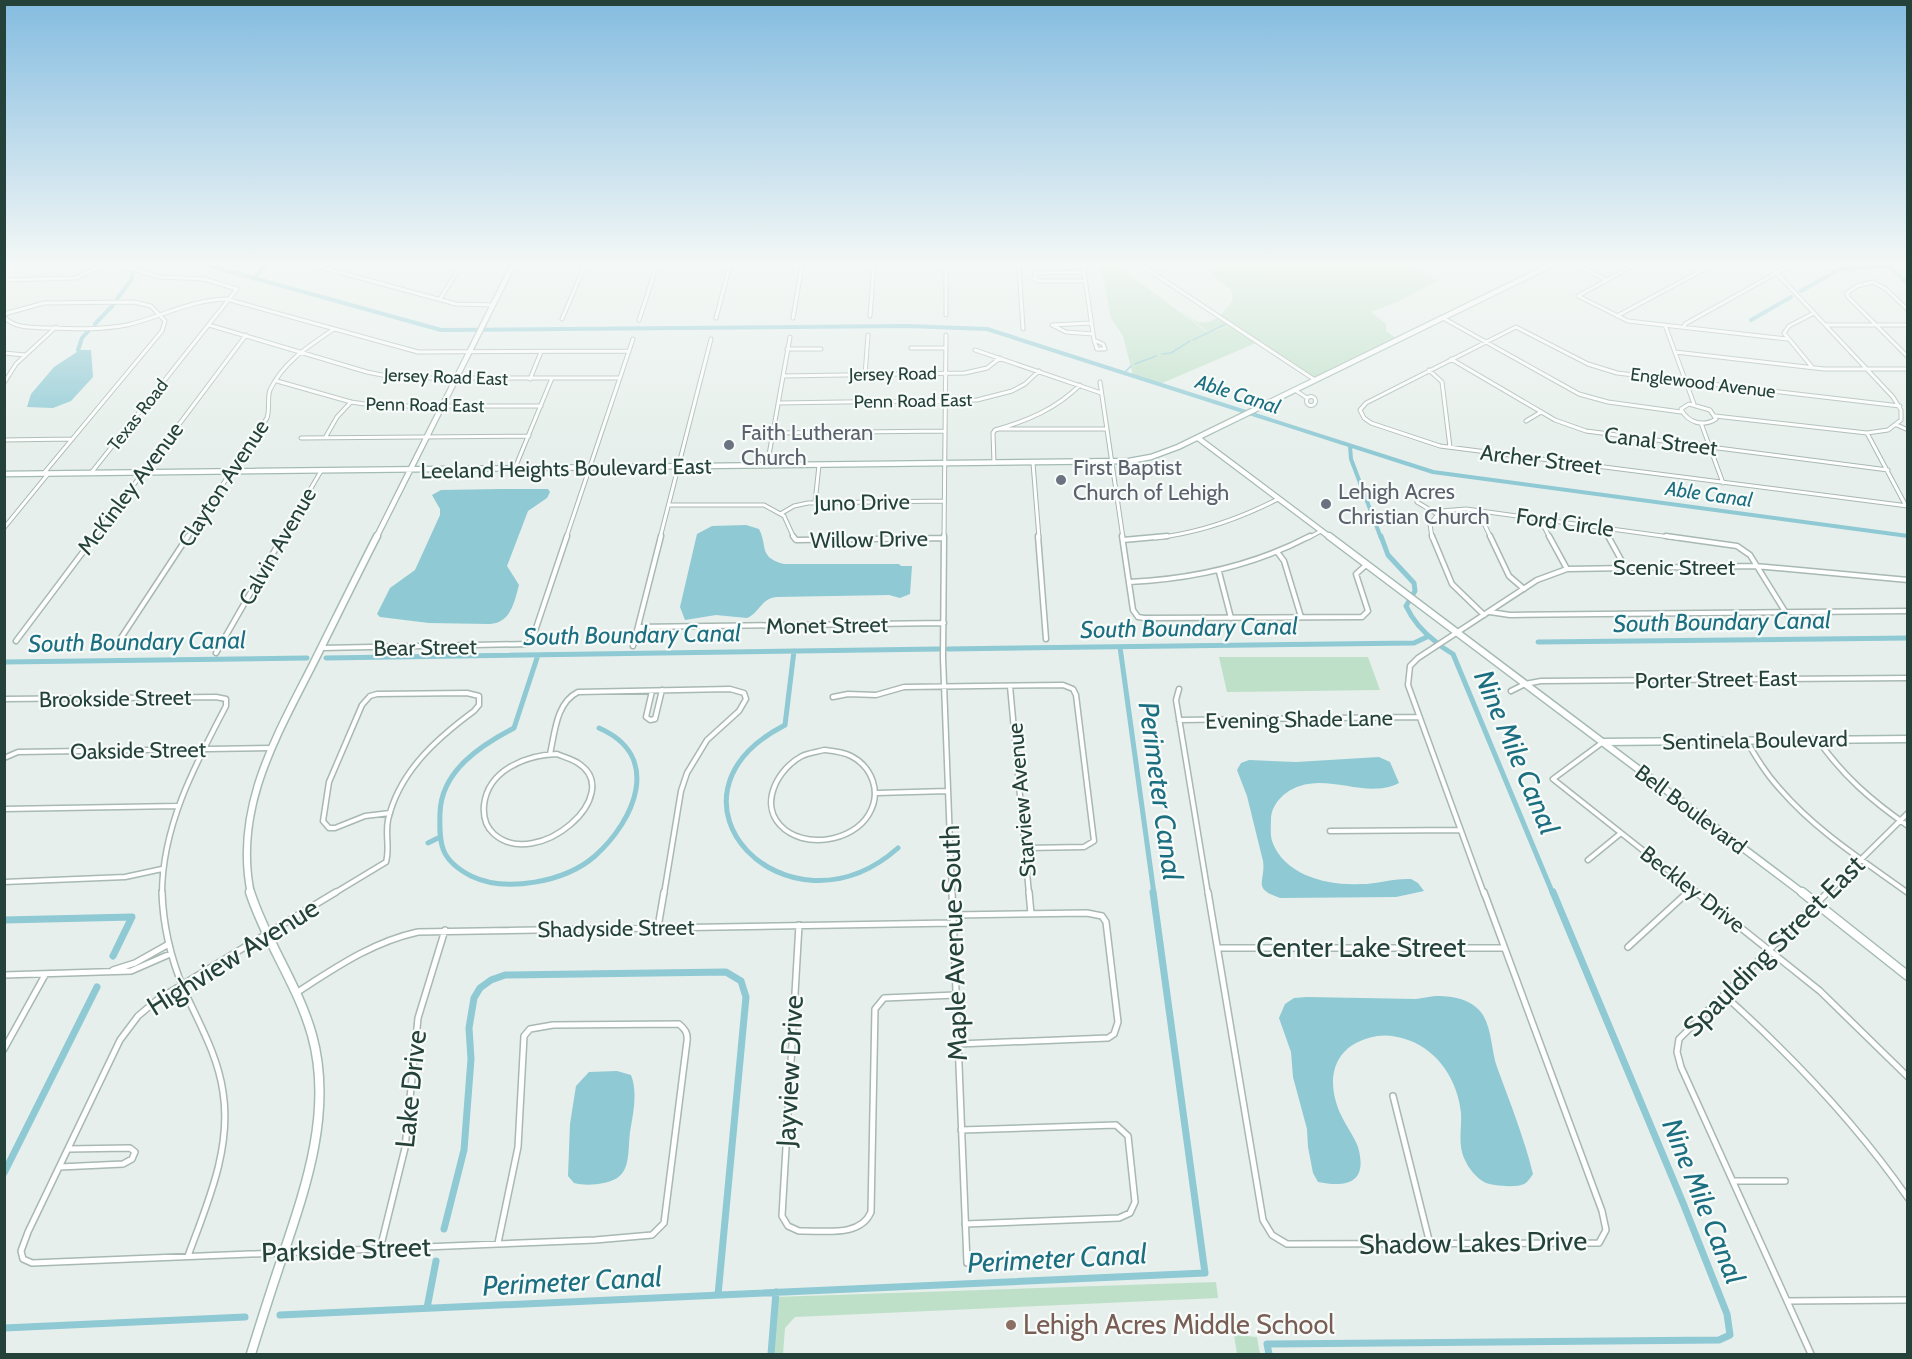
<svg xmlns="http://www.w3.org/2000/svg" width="1912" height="1359" font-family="Cabin,sans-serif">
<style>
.green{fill:#bfe0c8}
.water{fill:#8ec9d4}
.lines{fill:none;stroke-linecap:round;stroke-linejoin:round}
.stream{stroke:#8ec9d4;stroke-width:1.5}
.canal-far2{stroke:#8ec9d4;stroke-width:4}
.canal-far1{stroke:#8ec9d4;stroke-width:5}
.canal{stroke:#8ec9d4;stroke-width:7}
.street-far2-casing{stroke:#a8b8b2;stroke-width:5}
.street-far1-casing{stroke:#a8b8b2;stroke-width:7}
.street-casing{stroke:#a8b8b2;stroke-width:8}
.secondary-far2-casing{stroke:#a4bbb3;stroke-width:7}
.secondary-far1-casing{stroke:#a4bbb3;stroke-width:9}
.secondary-casing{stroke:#a4bbb3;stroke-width:11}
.street-far2{stroke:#fff;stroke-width:3}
.street-far1{stroke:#fff;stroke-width:4}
.street{stroke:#fff;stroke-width:5}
.secondary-far2{stroke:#fff;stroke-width:4.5}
.secondary-far1{stroke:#fff;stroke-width:6}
.secondary{stroke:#fff;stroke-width:8}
.worship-dot{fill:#6b7280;stroke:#f7fbf9;stroke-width:2}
.education-dot{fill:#8d6e63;stroke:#f7fbf9;stroke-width:2}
.labels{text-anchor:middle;stroke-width:4.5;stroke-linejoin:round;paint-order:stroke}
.far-street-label{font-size:18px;fill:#24423a;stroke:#f7fbf9}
.far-water-label{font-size:20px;font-style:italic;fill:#1c6f80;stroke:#f7fbf9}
.worship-label{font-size:22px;fill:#5b616d;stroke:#f7fbf9;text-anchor:start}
.street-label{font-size:22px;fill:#24423a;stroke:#f7fbf9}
.water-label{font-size:24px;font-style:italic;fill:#1c6f80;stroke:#f7fbf9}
.near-street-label{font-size:27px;fill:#24423a;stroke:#f7fbf9}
.near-education-label{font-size:27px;fill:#785e54;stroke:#f7fbf9;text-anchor:start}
.near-water-label{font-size:28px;font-style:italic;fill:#1c6f80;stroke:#f7fbf9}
</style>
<rect width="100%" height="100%" fill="#e6efeb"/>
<!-- green -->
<path class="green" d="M1101,265H1116L1208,333L1233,325L1256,343L1160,384L1133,375L1123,336L1111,318Z
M1221,265H1410L1438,281L1397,302L1371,312L1386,324V331L1397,339L1316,379L1232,325L1208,332L1179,310C1185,313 1190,318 1196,321C1211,328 1225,312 1233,300L1231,290L1212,274Z
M1219,657H1368L1380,690L1227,692Z
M1216,1282L1218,1298L795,1317L785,1328L783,1354H770L775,1297Z
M1234,1335L1257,1337L1260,1354H1237Z"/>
<!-- water -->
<path class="water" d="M80,350H91L93,377L71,401L53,408L27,407L31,394L54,367Z
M502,489H548L550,492L547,498L528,511L507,566L519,585C514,603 511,622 490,624L429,623L380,617L377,614L390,588L415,570L440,515V509L432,495L441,490Z
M746,525L759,529C768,546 758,557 784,564H899L901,566H912L910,594L900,598L889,595L776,597C761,599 759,613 747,618L716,615L685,620L680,607L697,534L712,526Z
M1379,757L1390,762L1399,783C1368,799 1332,775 1300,786C1286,790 1272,803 1271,818C1271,825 1270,834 1272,841C1284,876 1329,886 1361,884C1378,884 1394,878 1411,879L1418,883L1424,891L1396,897L1280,898C1251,888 1266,882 1263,861L1247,796L1237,770L1241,763L1249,760L1296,762Z
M1435,996C1450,996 1468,998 1479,1010C1492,1023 1491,1051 1497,1067C1510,1103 1524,1137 1533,1174C1530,1178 1528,1182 1524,1184C1516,1188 1492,1186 1484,1182C1477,1178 1469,1169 1466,1162C1457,1146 1462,1130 1461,1113C1458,1081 1438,1050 1408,1040C1389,1033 1373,1034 1356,1043C1328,1058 1329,1090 1341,1115C1346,1126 1354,1136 1358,1147C1368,1182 1348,1188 1318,1182L1313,1173L1308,1147L1307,1129L1293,1077L1291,1052L1279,1018L1285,1004L1294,998L1307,997L1416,999Z
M617,1071L631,1075C638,1093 633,1114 630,1132C627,1160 632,1180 598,1184C589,1185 582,1185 574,1183L568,1176L570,1124L576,1086L589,1072Z"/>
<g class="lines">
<!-- stream -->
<path class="stream" d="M1193,340L1226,324
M1162,354L1171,353L1190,341
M1135,364L1156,356
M1125,372L1131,366"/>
<!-- canal-far2 -->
<path class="canal-far2" d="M207,265L441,330L909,326L987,329L1433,472L1908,536
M1888,265L1908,284
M254,279L265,265
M1801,291L1840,269L1889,266
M117,299L131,280L133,271
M1751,320L1791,297
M95,324L113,305
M78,350L82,338L90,329
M1350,446L1351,459L1381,538"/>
<!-- canal-far1 -->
<path class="canal-far1" d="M1381,536L1388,555L1414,583L1415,591L1406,606C1413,621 1423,632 1436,642
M1538,642L1908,638
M1120,647L1154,894
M1442,647L1453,654L1553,894
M948,649L1414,643L1429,636
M794,651L785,725C644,798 787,946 898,848
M538,655L514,728C481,745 441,771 440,813C439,844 440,860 471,876C506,893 565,882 595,856C635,820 663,756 599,728
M326,658L939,649
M4,662L307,658
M428,843L438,838"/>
<!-- canal -->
<path class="canal" d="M4,920L132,917L113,956
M4,1173L97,987
M444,1229L464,1150L471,1059L469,1028L474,998L480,988L491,980L505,975L726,972L741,981L746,997L718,1295
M427,1308L436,1261
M280,1315L1205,1273L1153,892
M4,1328L245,1317
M771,1354L776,1292
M1269,1354L1267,1344L1719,1340L1730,1335L1727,1314L1683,1203L1553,892"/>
<!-- street-far2 casing -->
<g class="street-far2-casing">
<path id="street-far2" d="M313,265L456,304L493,305
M946,265V315
M1019,265L1023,329
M1083,265L1094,340
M1141,265L1315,380
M1577,265L1605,279
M1634,265L1578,296L1628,321L1787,339
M1151,271L1166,265
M1084,272L1035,273L1034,279L1039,281H1085
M4,280L76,278L103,265
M440,299L461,265
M1908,310L1886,289L1873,282L1857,286L1847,293L1848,297L1908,357
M4,314L44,303L134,302L151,306L165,321L162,331L44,473
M870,316L874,265
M1617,316L1712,265
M4,317C16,329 31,327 48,328C74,329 101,330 127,325C161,317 190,300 226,299L418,352L629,351
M716,318L730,265
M793,318L802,265
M1443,318L1579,394L1608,402L1681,412
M562,319L585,265
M639,320L657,265
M1091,323L1052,325L1066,332L1093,334
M209,325L367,372L397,378H619
M1665,325L1694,404
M1826,325H1908
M1684,327L1685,324L1791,265
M1094,340L1103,344L1105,349H1097Z
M911,348H946
M787,349H821
M975,350L1101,393
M1675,352L1824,369H1908
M4,353L25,355
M1451,359L1555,420L1586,431L1888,470
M1812,367L1784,333L1789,326L1814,313
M1429,370L1442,382L1450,447
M865,375L868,335
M783,376L965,373L987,368L1000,358
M530,379L541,352
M277,381L351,402L378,406H541
M1100,382L1123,538
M4,383L16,364L56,327
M1295,390L1307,398
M1306.5 401a4.5 4.5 0 1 1 9 0a4.5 4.5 0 1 1-9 0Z
M778,403L977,400L1012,391L1025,384L1039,371
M1689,404L1710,410L1716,419C1703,427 1688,423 1681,409Z
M1900,406L1617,373L1588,364L1516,327L1366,403L1360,410L1364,418L1371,423L1440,446L1908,506
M1715,416L1867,433L1888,430L1901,420V410L1893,397L1769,265
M1526,421L1541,412
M1701,423L1723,483
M1897,425L1908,430
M1000,429H1107
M773,433L945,431
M1867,433L1906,506
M301,438L529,436
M325,438L337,417L351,402
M4,440L72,439
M994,463L993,433L995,430C1027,421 1056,409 1080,385
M1033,463L1039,538
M767,466L790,337
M515,468L552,378
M91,473L237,289L204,279L160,277L118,265
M1417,502L1437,514
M815,503L819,465
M669,505H764L784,516L794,538
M1478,511L1491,538
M782,513L794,506L808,503L944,501
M1540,519L1550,538
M4,528L48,474
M1603,528L1609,538
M94,538L246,335
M187,538L267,418C270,409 267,398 270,390C283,362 309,346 334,329
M282,538L321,471
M566,538L633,339
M660,538L711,339
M944,538L946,335
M1155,538C1199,533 1239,519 1278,499
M1308,538L1321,531
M1432,538L1430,524L1441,511L1466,509L1677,538"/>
</g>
<!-- street-far1 casing -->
<g class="street-far1-casing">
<path id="street-far1" d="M793,536L796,540L944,538
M944,536L943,658L952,894
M1038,536L1046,639
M1122,536L1133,610L1138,617L1144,618L1362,617L1368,611L1356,574L1366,565
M1432,536L1452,584L1484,615
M1490,536L1509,576L1524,589
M1549,536L1567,569
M1608,536L1625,567
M1666,536L1737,546L1750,555L1786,613
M1123,540L1167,536
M1278,553L1284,561L1301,617
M1219,572L1231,618
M1129,582C1193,579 1253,566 1310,536
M1490,612L1510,615L1908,611
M638,627L944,623
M16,641L95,536
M633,646L661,536
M115,647L188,536
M321,648L528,644L533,637L567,536
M216,653L283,536
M1010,686L1029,894
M1179,689L1176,700L1208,894
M652,691L646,717L650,720L655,719L662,690
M1511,691L1525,684L1541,681L1908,678
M833,697L848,694L876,695L904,687L1063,685L1073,689L1076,695L1094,841L1084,847L1025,848
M4,699L216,697L226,699V706C195,765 162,826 162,894
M1179,720L1419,717
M1746,740C1756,757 1766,774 1780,789C1816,831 1864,861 1908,893
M1818,740C1843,776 1872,801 1908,826
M1603,742L1553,779L1698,894
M824,750C833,751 843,752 851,756C872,767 882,792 869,814C853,842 803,850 780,825C759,802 779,768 802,756C808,753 817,752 824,750Z
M550,754C555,732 556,703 578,692L730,689L744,693L746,699L739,711L707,740L687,773L681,791L664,894
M557,754C564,757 572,759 578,763C627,794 537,872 494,834C486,827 483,816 484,805C488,770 526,755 557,754Z
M4,758L18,752L272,748
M877,793L948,791
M4,809L177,806
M1330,831L1460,830
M1588,860L1621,833
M4,882L125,877L162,869
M333,894L386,862C390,848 385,834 388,820C399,772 436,739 474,711L479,705V696L467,693L377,694L370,696L362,705L329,782L323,821L329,828H335L365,816L390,813
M1484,894L1408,685L1410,666L1418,658L1537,580L1567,569L1755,566L1908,580
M1687,894L1692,889
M1826,894L1908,813"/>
</g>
<!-- street casing -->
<g class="street-casing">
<path id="street" d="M162,892C163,926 171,959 184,990C199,1023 218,1056 223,1092C232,1149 207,1204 188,1256
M336,892L157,1000L138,1016L120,1040L28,1232L21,1251L23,1259L32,1263L595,1240L652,1235L664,1223L687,1041C688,1033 685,1029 679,1024L553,1025L530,1029L524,1036L518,1147L498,1243
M952,892L967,1263
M1029,892L1031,914
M1208,892L1263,1220L1272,1235L1287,1244L1599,1243L1606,1230L1602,1211L1484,892
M1696,892L1820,991L1908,1077
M953,915L1087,913L1102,916L1106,922L1118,1022L1114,1034L1108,1038L958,1044
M799,925L782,1216L788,1226L799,1231C823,1230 860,1238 871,1212L875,1009L884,998L956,995
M658,927L664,892
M1628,947L1688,892
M1218,948H1504
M113,970L135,963L167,945
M4,975L131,971L170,954
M296,993C335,968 372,942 418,932L953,923
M1724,995C1793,1057 1855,1122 1908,1198
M4,1049L45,975
M1393,1096L1430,1244
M961,1130L1116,1125L1128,1136L1135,1202L1130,1213L1119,1218L965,1224
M60,1167L123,1164L132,1159L135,1152L130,1148L68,1149
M1733,1181H1785
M380,1249L405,1148L418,1018L445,930
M1787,1301L1908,1300
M1811,1354L1681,1067L1677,1052L1679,1039L1828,892"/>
</g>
<!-- secondary-far2 casing -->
<g class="secondary-far2-casing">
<path id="secondary-far2" d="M1198,438L1331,538
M4,474L1129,461L1151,457L1178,447L1551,265
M376,538L513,265"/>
</g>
<!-- secondary-far1 casing -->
<g class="secondary-far1-casing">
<path id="secondary-far1" d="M1329,536L1804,894
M1603,742L1908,739
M251,894C233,809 276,737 313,664C334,622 355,579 377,536"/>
</g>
<!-- secondary casing -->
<g class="secondary-casing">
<path id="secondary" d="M250,892C266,942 298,985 312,1035C333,1110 306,1187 282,1258C271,1290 261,1322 251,1354
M1802,892L1908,976"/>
</g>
<!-- street-far2 -->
<use href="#street-far2" class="street-far2"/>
<!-- street-far1 -->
<use href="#street-far1" class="street-far1"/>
<!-- street -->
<use href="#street" class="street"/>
<!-- secondary-far2 -->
<use href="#secondary-far2" class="secondary-far2"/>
<!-- secondary-far1 -->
<use href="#secondary-far1" class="secondary-far1"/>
<!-- secondary -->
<use href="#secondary" class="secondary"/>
</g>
<!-- sky -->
<linearGradient id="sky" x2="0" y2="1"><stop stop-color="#84bce0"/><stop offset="0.58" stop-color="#f4f8f6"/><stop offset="1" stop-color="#f4f8f6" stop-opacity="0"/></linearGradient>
<rect width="1912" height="455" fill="url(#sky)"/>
<!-- markers -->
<g class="worship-dot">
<circle cx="729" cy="445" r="6"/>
<circle cx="1061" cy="480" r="6"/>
<circle cx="1326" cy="504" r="6"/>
</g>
<circle class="education-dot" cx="1011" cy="1325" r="6"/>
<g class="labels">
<!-- far-street labels -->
<g class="far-street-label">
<text transform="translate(893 374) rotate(-1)" y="6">Jersey Road</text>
<text transform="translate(446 377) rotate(2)" y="6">Jersey Road East</text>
<text transform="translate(1703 383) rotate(7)" y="6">Englewood Avenue</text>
<text transform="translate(913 401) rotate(-1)" y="6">Penn Road East</text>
<text transform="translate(425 405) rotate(1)" y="6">Penn Road East</text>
<text transform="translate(138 415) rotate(-52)" y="6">Texas Road</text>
</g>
<!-- far-water labels -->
<g class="far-water-label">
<text transform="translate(1238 394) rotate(18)" y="7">Able Canal</text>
<text transform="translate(1709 494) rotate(8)" y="7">Able Canal</text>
</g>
<!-- worship labels -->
<g class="worship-label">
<text x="741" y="440">Faith Lutheran<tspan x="741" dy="25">Church</tspan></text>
<text x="1073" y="475">First Baptist<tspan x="1073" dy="25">Church of Lehigh</tspan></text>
<text x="1338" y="499">Lehigh Acres<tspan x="1338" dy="25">Christian Church</tspan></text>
</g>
<!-- street labels -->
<g class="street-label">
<text transform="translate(1661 441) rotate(7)" y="8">Canal Street</text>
<text transform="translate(1541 459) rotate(7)" y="8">Archer Street</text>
<text transform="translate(566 468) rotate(-1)" y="8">Leeland Heights Boulevard East</text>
<text transform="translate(223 483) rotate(-57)" y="8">Clayton Avenue</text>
<text transform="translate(130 488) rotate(-53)" y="8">McKinley Avenue</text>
<text transform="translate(862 502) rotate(-1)" y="8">Juno Drive</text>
<text transform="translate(1565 522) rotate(8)" y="8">Ford Circle</text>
<text transform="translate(869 539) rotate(-1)" y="8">Willow Drive</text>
<text transform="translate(277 546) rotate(-60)" y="8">Calvin Avenue</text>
<text x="1674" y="575">Scenic Street</text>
<text transform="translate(827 625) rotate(-1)" y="8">Monet Street</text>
<text transform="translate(425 647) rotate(-1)" y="8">Bear Street</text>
<text transform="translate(1716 679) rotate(-1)" y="8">Porter Street East</text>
<text transform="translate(115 698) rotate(-1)" y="8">Brookside Street</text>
<text transform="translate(1299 719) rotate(-1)" y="8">Evening Shade Lane</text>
<text transform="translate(1755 740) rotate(-1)" y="8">Sentinela Boulevard</text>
<text transform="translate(138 750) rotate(-1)" y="8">Oakside Street</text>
<text transform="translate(1021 800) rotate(-95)" y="8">Starview Avenue</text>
<text transform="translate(1691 809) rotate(37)" y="8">Bell Boulevard</text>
<text transform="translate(1693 889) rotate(38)" y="8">Beckley Drive</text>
<text transform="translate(616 928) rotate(-1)" y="8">Shadyside Street</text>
</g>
<!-- water labels -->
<g class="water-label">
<text transform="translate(1722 622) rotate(-1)" y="8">South Boundary Canal</text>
<text transform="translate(1189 628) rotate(-1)" y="8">South Boundary Canal</text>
<text transform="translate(632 635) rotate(-1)" y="8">South Boundary Canal</text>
<text transform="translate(137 642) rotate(-1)" y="8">South Boundary Canal</text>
</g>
<!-- near-street labels -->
<g class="near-street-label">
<text transform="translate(954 943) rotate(-92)" y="9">Maple Avenue South</text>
<text transform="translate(1774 946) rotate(-45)" y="9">Spaulding Street East</text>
<text x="1361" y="957">Center Lake Street</text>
<text transform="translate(233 957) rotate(-32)" y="9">Highview Avenue</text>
<text transform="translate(790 1071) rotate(-87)" y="9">Jayview Drive</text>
<text transform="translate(411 1089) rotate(-84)" y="9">Lake Drive</text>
<text transform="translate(1473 1243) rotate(-1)" y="9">Shadow Lakes Drive</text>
<text transform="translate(346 1250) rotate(-2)" y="9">Parkside Street</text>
</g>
<!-- near-education labels -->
<g class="near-education-label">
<text x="1023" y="1334">Lehigh Acres Middle School</text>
</g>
<!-- near-water labels -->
<g class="near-water-label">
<text transform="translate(1517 752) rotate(67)" y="10">Nine Mile Canal</text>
<text transform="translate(1161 791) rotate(82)" y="10">Perimeter Canal</text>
<text transform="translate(1704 1201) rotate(68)" y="10">Nine Mile Canal</text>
<text transform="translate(1057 1258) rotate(-3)" y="10">Perimeter Canal</text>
<text transform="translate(572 1281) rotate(-3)" y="10">Perimeter Canal</text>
</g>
</g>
<!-- border -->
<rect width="1912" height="1359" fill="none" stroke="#24423a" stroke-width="12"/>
</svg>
